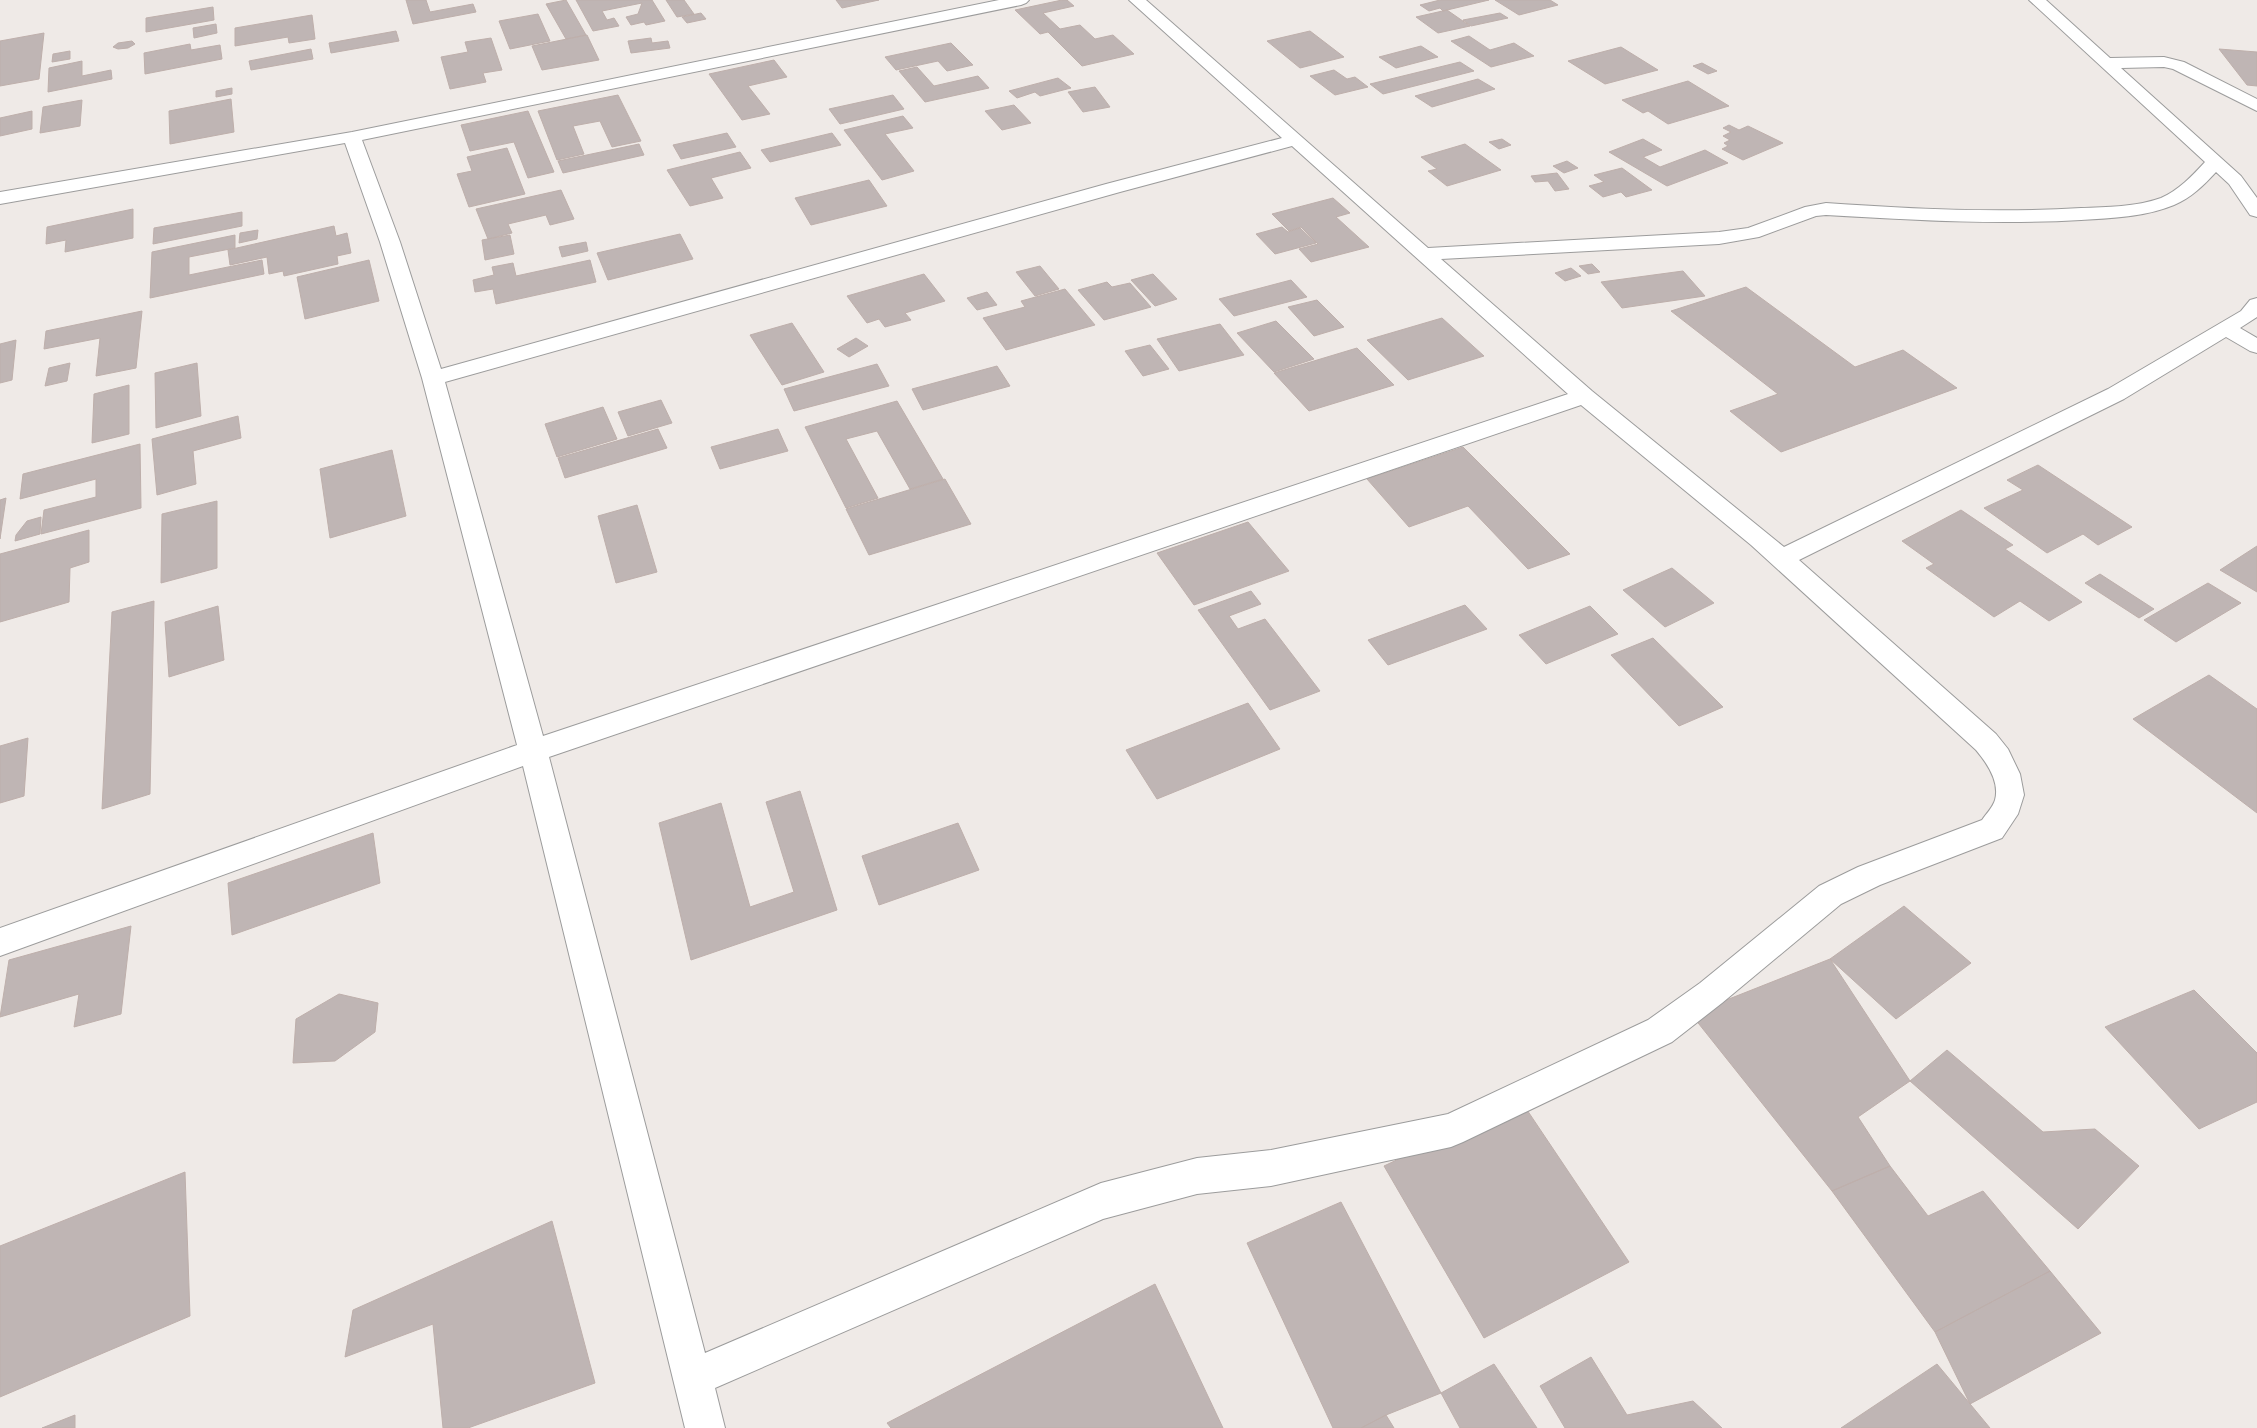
<svg xmlns="http://www.w3.org/2000/svg" width="2257" height="1428" font-family="'Source Sans 3',sans-serif">
<style>
.building{fill:#bfb5b4;stroke:#beafab}
.lines{fill:none;stroke-linecap:round;stroke-linejoin:round}
.street-casing{stroke:#9c9c9c;stroke-width:2}
.street{fill:#fff;fill-rule:evenodd}
</style>
<rect width="100%" height="100%" fill="#efeae7"/>
<!-- building -->
<path class="building" d="M406,0H426L430,12L473,4L476,12L413,24Z
M566,0L586,35L566,39L546,4Z
M576,0H652L665,21L646,25L644,22L631,25L626,17L638,14L642,3L602,11L607,20L614,18L619,26L593,31Z
M666,0H684L694,14L677,17Z
M836,0H879L842,8Z
M1062,0H1067L1074,6L1043,13L1060,29L1080,25L1095,39L1113,35L1134,54L1082,66L1048,32L1040,34L1015,10Z
M1440,0H1489L1443,11L1440,8L1429,11L1420,5Z
M1495,0H1550L1558,5L1519,15Z
M213,7L214,20L146,32V18Z
M1447,10L1470,26L1438,33L1416,17Z
M701,13L706,19L687,23L682,17Z
M1500,13L1508,18L1471,26L1463,20Z
M538,14L550,41L510,49L499,21Z
M312,15L315,39L289,43L288,37L235,46V28Z
M216,24L217,33L194,38L193,28Z
M396,31L399,41L331,53L329,43Z
M1310,31L1344,57L1300,68L1267,41Z
M44,33L39,79L0,86V41Z
M587,35L599,60L542,70L532,46Z
M1469,36L1490,50L1514,43L1534,56L1491,67L1451,41Z
M491,38L502,70L483,73L486,82L450,89L441,57L468,52L465,42Z
M651,38L652,43L668,41L670,48L631,53L628,41Z
M132,41L135,44L128,48L118,49L113,47L118,43Z
M951,43L973,65L947,71L938,61L896,70L885,57Z
M190,44L191,50L220,45L222,59L145,74L144,53Z
M1421,46L1438,57L1396,68L1379,57Z
M1621,47L1658,70L1605,84L1568,61Z
M311,49L313,59L251,70L249,61Z
M2219,49L2257,52V86L2247,85Z
M70,51V59L52,62L53,54Z
M774,60L787,77L748,86L770,114L742,120L709,74Z
M82,61V76L111,70L112,79L48,92L49,68Z
M1460,62L1474,71L1383,94L1370,84Z
M1702,63L1717,71L1708,74L1693,66Z
M917,67L934,86L978,76L989,88L925,102L899,71Z
M1334,70L1347,79L1355,77L1368,87L1335,95L1310,76Z
M1058,78L1071,88L1040,96L1035,92L1017,98L1009,91Z
M1478,79L1495,89L1432,107L1415,96Z
M1688,81L1729,106L1668,124L1648,111L1643,113L1622,100Z
M1095,87L1110,107L1083,112L1068,92Z
M232,88V94L216,97V91Z
M618,95L641,141L612,147L600,121L573,126L584,154L557,160L538,111Z
M893,95L904,109L840,124L829,109Z
M231,99L234,132L170,144L169,111Z
M82,100L80,126L40,133L43,107Z
M1014,105L1031,123L1002,130L985,111Z
M32,111V129L0,136V118Z
M528,111L554,172L528,178L514,142L470,151L461,125Z
M903,116L913,128L885,134L914,171L882,180L844,130Z
M1729,125L1739,130L1748,126L1783,143L1743,160L1722,149L1728,146L1724,143L1730,140L1723,136L1731,132L1723,128Z
M727,133L736,147L681,159L673,145Z
M832,133L841,145L770,162L761,150Z
M1502,139L1511,145L1499,149L1489,142Z
M1643,139L1662,150L1643,157L1660,167L1705,150L1728,163L1667,186L1609,152Z
M639,144L644,155L563,173L558,161Z
M1465,144L1501,170L1447,186L1428,171L1437,169L1421,157Z
M507,148L525,194L469,207L457,174L472,171L467,157Z
M740,152L751,168L711,178L723,198L690,206L667,170Z
M1567,161L1578,168L1564,173L1553,166Z
M1622,168L1652,190L1626,197L1621,192L1603,197L1589,186L1604,182L1594,175Z
M1557,173L1569,189L1555,191L1548,181L1535,182L1531,176Z
M869,180L887,206L811,225L795,198Z
M561,190L574,219L550,225L546,215L508,224L512,233L488,239L476,209Z
M1333,198L1350,213L1336,217L1369,247L1311,262L1299,249L1318,244L1301,227L1289,231L1272,214Z
M133,209V238L65,252L66,240L46,244L47,227Z
M242,212V226L153,244L154,228Z
M334,226L336,236L347,233L351,253L337,256L338,264L284,276L283,271L269,274L267,257L230,265L228,250Z
M1282,227L1288,232L1300,228L1316,243L1275,254L1256,234Z
M258,230L257,239L239,243L240,233Z
M680,234L693,259L608,280L597,253Z
M235,235V248L189,257V275L262,260L264,274L150,298L152,252Z
M510,235L514,254L485,260L482,240Z
M586,242L588,251L562,257L559,247Z
M369,260L379,301L305,319L297,277Z
M590,260L596,282L496,304L493,289L475,292L473,280L494,275L492,267L513,263L516,276Z
M1592,264L1600,272L1588,274L1579,266Z
M1040,266L1059,289L1035,296L1016,272Z
M1571,268L1581,276L1565,281L1555,273Z
M1683,271L1705,296L1622,308L1601,282Z
M924,274L945,301L905,313L911,320L885,327L879,319L867,323L847,296Z
M1153,274L1177,299L1155,306L1131,280Z
M1291,280L1307,297L1234,316L1219,299Z
M1107,282L1112,287L1130,283L1151,307L1104,320L1078,290Z
M1746,287L1855,367L1903,350L1957,388L1781,452L1730,411L1778,394L1671,311Z
M1065,289L1095,325L1006,350L983,318L1025,307L1021,301Z
M987,292L997,305L977,310L967,298Z
M1317,300L1344,327L1314,336L1288,307Z
M142,311L136,368L96,376L100,338L44,349L46,331Z
M1442,318L1484,356L1408,380L1367,340Z
M1276,321L1314,359L1274,372L1237,333Z
M792,323L824,372L782,385L750,335Z
M1220,324L1244,355L1179,371L1157,339Z
M856,338L868,346L849,357L837,349Z
M16,340L12,380L0,383V344Z
M1150,345L1169,369L1143,376L1125,351Z
M1357,348L1394,385L1309,411L1274,373Z
M70,363L67,381L45,386L49,368Z
M197,363L201,416L156,428L155,373Z
M877,364L889,386L794,411L784,389Z
M997,366L1010,386L923,410L912,389Z
M129,385V434L92,443L94,394Z
M661,400L672,423L628,436L618,412Z
M897,401L943,479L910,489L877,431L846,439L878,498L846,508L805,427Z
M603,407L617,439L557,457L545,424Z
M238,416L241,438L193,451L196,484L157,495L152,439Z
M658,429L667,448L565,478L558,458Z
M778,429L788,451L720,469L711,447Z
M140,444L141,508L41,534L44,510L96,497V479L20,499L23,474Z
M1463,447L1570,554L1528,569L1468,506L1409,527L1367,479Z
M392,450L406,516L330,538L320,469Z
M2038,465L2132,527L2098,545L2083,534L2047,553L1984,508L2023,490L2007,480Z
M945,479L971,524L869,555L846,509Z
M6,498L0,539V500Z
M217,501V568L161,583L162,514Z
M637,505L657,572L616,583L598,516Z
M1961,510L2013,545L2005,549L2082,602L2049,621L2020,601L1994,617L1926,568L1934,564L1902,541Z
M41,517L40,534L15,541L16,535L27,521Z
M1248,522L1289,571L1194,605L1157,553Z
M89,530V562L70,568L69,602L0,622V554Z
M2257,546V592L2220,570Z
M1672,568L1714,603L1665,627L1623,590Z
M2100,574L2154,609L2139,618L2085,583Z
M2208,583L2241,603L2176,642L2144,620Z
M1251,591L1261,604L1229,616L1238,629L1265,619L1320,691L1270,710L1198,610Z
M154,601L150,794L102,809L112,612Z
M1465,605L1487,629L1388,665L1368,640Z
M218,606L224,660L169,677L165,622Z
M1590,606L1618,634L1546,664L1519,635Z
M1653,638L1723,707L1679,726L1611,655Z
M2209,675L2257,709V813L2133,719Z
M1248,703L1280,749L1157,799L1126,750Z
M28,738L24,796L0,803V746Z
M800,791L837,910L691,960L659,823L721,803L750,907L794,892L766,802Z
M958,823L979,870L879,905L862,856Z
M373,833L380,883L232,935L228,883Z
M1904,906L1971,963L1896,1019L1830,959Z
M131,926L121,1014L74,1027L79,994L0,1017L9,960Z
M1830,959L1910,1081L1858,1117L1890,1166L1832,1191L1691,1014Z
M2194,990L2257,1053V1102L2199,1129L2105,1027Z
M339,994L378,1003L375,1032L335,1061L293,1063L296,1019Z
M1947,1050L2043,1132L2095,1129L2139,1166L2078,1229L1910,1081Z
M1521,1101L1629,1262L1484,1338L1384,1166Z
M1890,1166L1928,1216L1983,1191L2050,1271L1935,1332L1832,1191Z
M185,1172L190,1316L0,1397V1246Z
M1341,1202L1441,1393L1386,1415L1361,1428H1333L1247,1243Z
M552,1221L595,1383L468,1428H443L433,1324L345,1357L353,1310Z
M2050,1271L2101,1333L1970,1404L1935,1332Z
M1155,1284L1223,1428H891L887,1423Z
M1591,1357L1627,1415L1693,1401L1722,1428H1565L1540,1386Z
M1494,1364L1537,1428H1460L1441,1393Z
M1937,1364L1990,1428H1841Z
M75,1415V1428H42Z
M1386,1415L1394,1428H1361Z"/>
<g class="lines">
<!-- street casing -->
<g class="street-casing">
<path id="street" d="M999,0H1029L1026,3L1021,5L362,140L400,242L441,369L1106,184L1282,138L1129,0H1146L1428,248L1719,232L1748,228L1805,207L1826,203C1911,209 1996,213 2081,208C2107,207 2136,207 2161,198C2179,190 2192,176 2205,162L2029,0H2046L2110,58L2164,57L2184,62L2257,99V111L2173,69L2164,67L2121,68L2241,176L2257,198V217L2250,215L2229,184L2216,172C2204,185 2191,198 2174,205C2145,217 2112,218 2081,220C1996,225 1911,220 1826,215L1816,216L1759,237L1719,244L1441,259L1592,391L1784,547L2108,389L2241,311L2250,300L2257,298V317L2240,328L2257,338V353L2250,351L2226,337L2124,399L1799,560L1996,734L2008,749L2020,774L2024,795L2018,814L2002,838L1880,885L1841,904L1722,1003L1672,1042L1463,1142L1451,1147L1271,1186L1197,1194L1103,1219L715,1388L725,1428H685L523,766L0,956V928L517,745L422,378L380,242L345,143L0,204V192L352,132ZM1292,146L1568,394L543,736L445,382L1120,192ZM1581,405L1751,545L1976,750C1987,763 2000,782 1995,800C1993,807 1986,814 1982,820L1858,867L1819,886L1700,983L1648,1020L1448,1114L1271,1150L1197,1158L1101,1183L705,1353L549,757Z"/>
</g>
<!-- street -->
<use href="#street" class="street"/>
</g>
</svg>
